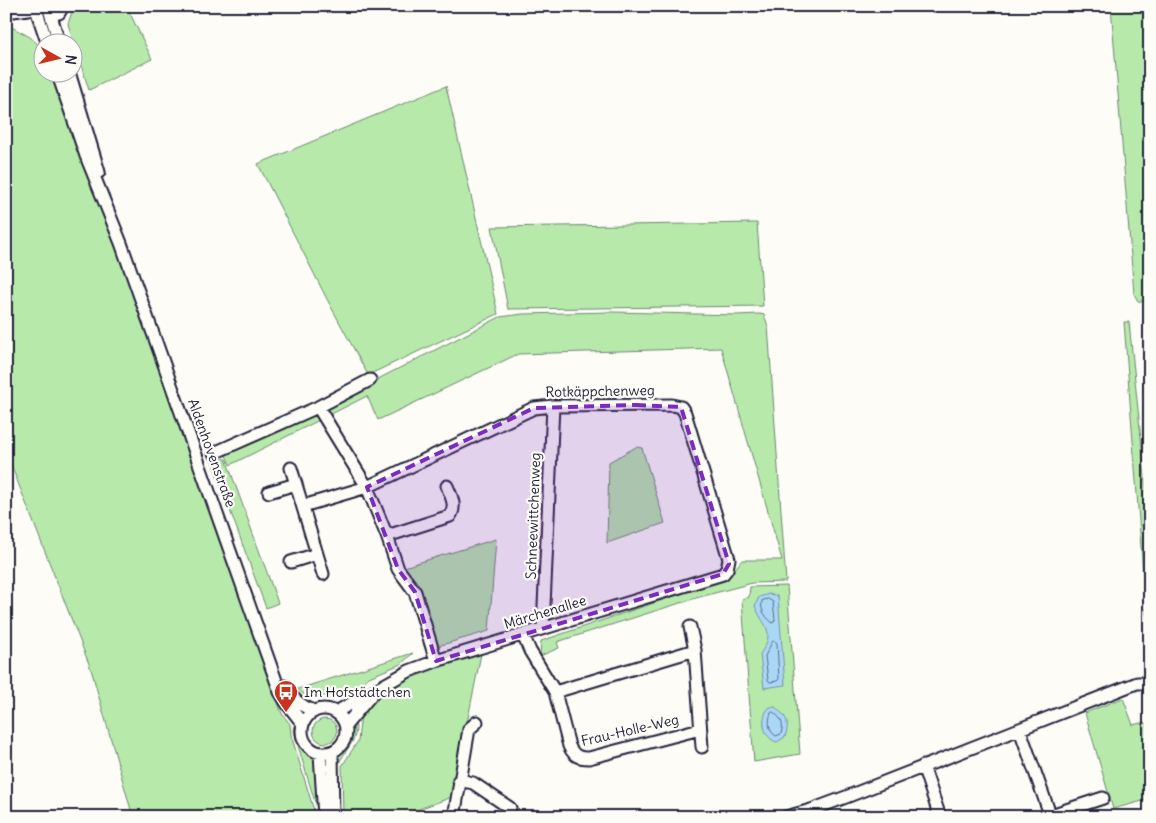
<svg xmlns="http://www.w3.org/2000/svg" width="1156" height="823" font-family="Delius,sans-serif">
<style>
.green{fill:#b7eaaa;stroke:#6c8672}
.water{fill:#abd7f7;stroke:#748fac}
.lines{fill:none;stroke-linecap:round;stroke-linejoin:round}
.shore{stroke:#596a86;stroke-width:1}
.minor-casing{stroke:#22223b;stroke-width:15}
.minor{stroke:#fdfcf7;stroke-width:11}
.marked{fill:#7b2cbf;fill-opacity:0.2;stroke:#7b2cbf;stroke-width:4;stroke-dasharray:10 6;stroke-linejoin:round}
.labels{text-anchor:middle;stroke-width:4.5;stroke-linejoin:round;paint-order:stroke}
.street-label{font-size:14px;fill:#22223b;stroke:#fdfcf7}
.poi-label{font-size:14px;fill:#22223b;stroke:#fdfcf7;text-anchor:start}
</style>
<rect width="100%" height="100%" fill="#fdfcf7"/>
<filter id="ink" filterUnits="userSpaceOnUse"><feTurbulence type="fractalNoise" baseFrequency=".02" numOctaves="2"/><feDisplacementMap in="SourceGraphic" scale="10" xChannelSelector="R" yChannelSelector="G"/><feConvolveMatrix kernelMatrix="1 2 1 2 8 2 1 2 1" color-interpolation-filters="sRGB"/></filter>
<g filter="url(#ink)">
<!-- green -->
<path class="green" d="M72,6H128L127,7L152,59L89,90L68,24L73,9Z
M1111,6H1150V301L1146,302L1138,301L1134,294Z
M6,24L30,37L42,48V72L54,73L282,714L290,724L291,735L316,817H133L91,669L6,452Z
M446,86L498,314L368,375L329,303L258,164Z
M757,223L763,306L508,309L492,227Z
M613,312L737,315L760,314L764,315L768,326L786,582L752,583L696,598L557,642L559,648L540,656L541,641L728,578L742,560H782L721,348L518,354L378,420L367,396L230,465L225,453L372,382L500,317L523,314Z
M1124,322H1129L1150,526V625L1146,614Z
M636,447L642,448L665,523L607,543L609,462Z
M210,456L226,459L278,603L266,608Z
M496,539L489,631L438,646L420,589L404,567Z
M787,586L800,754L754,762L742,600L749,597L750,587Z
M413,653L401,664L369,677L344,697C337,697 331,696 324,696C312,697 306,699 298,689Z
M481,654L452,797L397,817H343L342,766L358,741L361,714L377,698L412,675L430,668Z
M1123,698L1133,725L1144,722L1150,727V799L1113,809L1085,713Z
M313 731a12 12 0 1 1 24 0a12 12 0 1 1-24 0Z
M355,722C360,740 343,751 338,766L339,817H336L337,756L348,744Z
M295,723L302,746L315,758L317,763L319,801L315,802L296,739L294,731Z"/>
<!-- water -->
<path class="water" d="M769,594L778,596L785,685L764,688L760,654C777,631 763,626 755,606L759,597Z
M770,707H775C787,717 790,722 785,737L777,742C763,739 759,716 770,707Z"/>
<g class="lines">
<!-- shore -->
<path class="shore" d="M768,599L773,602L775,620L773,623C767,619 759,609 762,601Z
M775,641L777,643L779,679L777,681L770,682L768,680L765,656L772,642Z
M773,712C782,718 784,724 781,734L776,736C768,731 768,721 771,713Z"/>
<!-- minor casing -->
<g class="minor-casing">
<path id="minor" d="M35,6L47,42
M48,6L59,42
M6,10L13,11L36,8
M51,15L59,13L63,6
M57,72L86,156L121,243L280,692L288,705L303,724
M69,72L99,172
M318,407L367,487L387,536L398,569L415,592L436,661
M214,453L318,407L370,380
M291,468L323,574
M269,492L296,484
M303,506L367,487L534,408L553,406L672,405L681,407L685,413L729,559L727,569L723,574L436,661L409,671L336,712
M387,536L450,516C457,506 451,496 447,486
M291,562L317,554
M690,627L695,650
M543,628L553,406
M523,635L530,651L555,692
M284,686C292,698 300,706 314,711
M302 731a22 22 0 1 1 44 0a22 22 0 1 1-44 0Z
M346,725L372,694
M700,729L589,758C578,758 574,756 569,746L555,692L695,650L702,747
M1020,730L1051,817
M332,753L333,817
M320,754L324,817
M923,766L940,817
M459,780L473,783L510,808
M1051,815L1103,798
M454,817L469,729L477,722
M786,817L811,810L846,797L1137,683H1150"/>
</g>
<!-- minor -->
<use href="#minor" class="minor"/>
</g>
</g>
<!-- marked area -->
<path class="marked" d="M636,405L681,407L729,564L723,574L436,661L415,592L398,569L367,487L534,408Z"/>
<!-- icons -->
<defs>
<g id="bus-pin" transform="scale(1.25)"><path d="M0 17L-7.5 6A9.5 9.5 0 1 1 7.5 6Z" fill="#c8321e" stroke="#fdfcf7"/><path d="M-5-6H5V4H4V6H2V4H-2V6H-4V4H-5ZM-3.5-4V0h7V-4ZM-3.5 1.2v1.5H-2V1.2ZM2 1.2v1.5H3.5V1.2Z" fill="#fff"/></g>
</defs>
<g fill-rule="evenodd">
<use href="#bus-pin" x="286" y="692"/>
</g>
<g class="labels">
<!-- street labels -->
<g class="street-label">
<text transform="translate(600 391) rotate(-1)" y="5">Rotkäppchenweg</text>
<text transform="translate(212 453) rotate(70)" y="5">Aldenhovenstraße</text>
<text transform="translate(533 516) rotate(-88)" y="5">Schneewittchenweg</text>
<text transform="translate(545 612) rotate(-17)" y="5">Märchenallee</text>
<text transform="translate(630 730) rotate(-13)" y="5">Frau-Holle-Weg</text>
</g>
<!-- poi labels -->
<g class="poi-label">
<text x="304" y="697">Im Hofstädtchen</text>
</g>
</g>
<!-- margin -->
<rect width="1156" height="823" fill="none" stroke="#fdfcf7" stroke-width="25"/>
<rect x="12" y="12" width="1131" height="798" fill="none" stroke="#22223b" stroke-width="2" filter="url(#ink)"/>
<!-- north arrow -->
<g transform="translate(58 58) rotate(98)"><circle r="24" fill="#fdfcf7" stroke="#a5a5ac"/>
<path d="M0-4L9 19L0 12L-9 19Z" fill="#c8321e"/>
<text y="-8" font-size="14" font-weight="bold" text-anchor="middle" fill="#22223b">N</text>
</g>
</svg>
